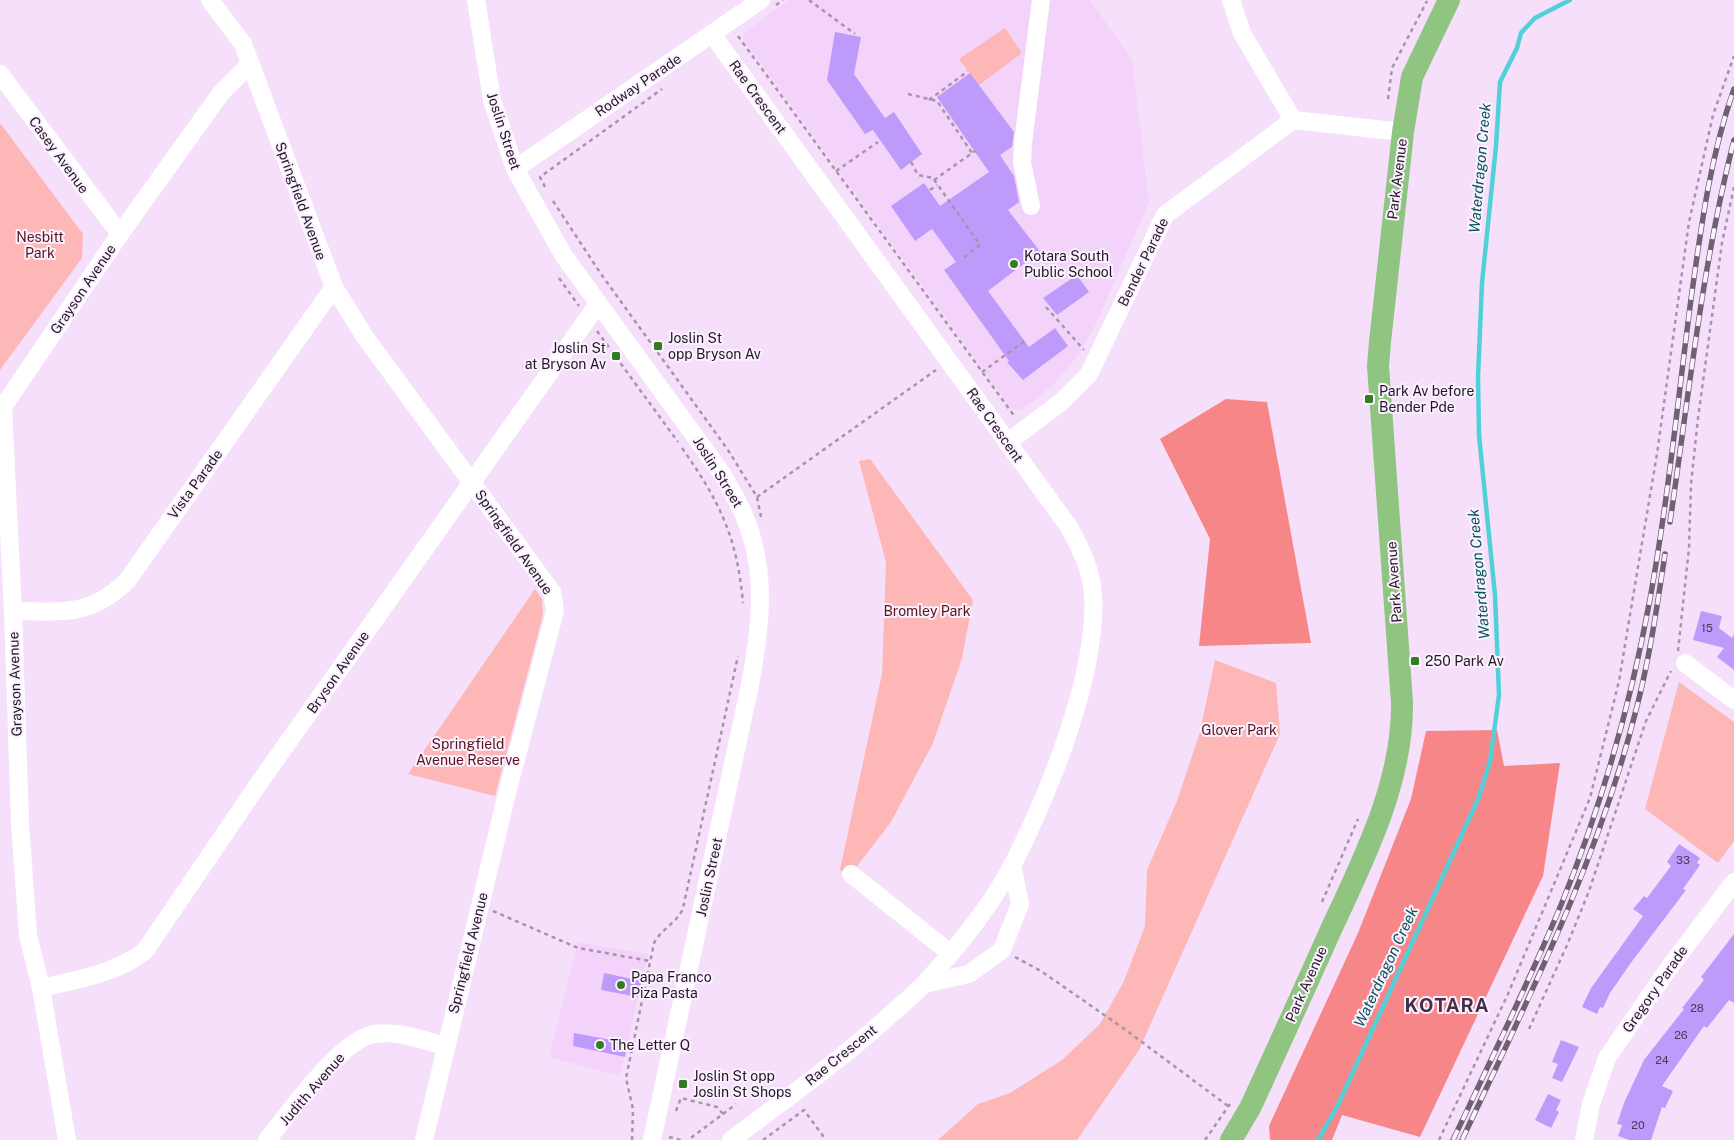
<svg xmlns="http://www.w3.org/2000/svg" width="1734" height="1140" font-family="'Public Sans',sans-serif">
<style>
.built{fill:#f4d3fb}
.green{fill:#fcb7b6}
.forest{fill:#f78688}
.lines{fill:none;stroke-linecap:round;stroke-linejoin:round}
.stream{stroke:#52d0d7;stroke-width:4.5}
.building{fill:#be9bfa}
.path{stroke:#a794aa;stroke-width:2.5;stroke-dasharray:4 4;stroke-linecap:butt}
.minor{stroke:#fff;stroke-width:18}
.major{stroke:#8fc580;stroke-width:22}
.rail-casing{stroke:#6f6072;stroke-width:5.5}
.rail{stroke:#fcf1ff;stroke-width:4;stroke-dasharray:11;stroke-linecap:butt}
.poi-dot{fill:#347c21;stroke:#fcf1ff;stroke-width:2}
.labels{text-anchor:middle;stroke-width:4;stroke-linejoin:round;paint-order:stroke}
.number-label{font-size:11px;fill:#483859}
.street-label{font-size:14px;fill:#211723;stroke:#fcf1ff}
.park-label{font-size:14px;fill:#58131a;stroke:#fcf1ff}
.poi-label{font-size:14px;fill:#211723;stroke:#fcf1ff;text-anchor:start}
.water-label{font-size:15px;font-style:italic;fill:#055357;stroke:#fcf1ff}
.district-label{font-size:19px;font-weight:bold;letter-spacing:1px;fill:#452e4a;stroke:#fcf1ff}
</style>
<rect width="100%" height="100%" fill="#f6dffb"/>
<!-- built -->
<path class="built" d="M788,0H1090L1132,60L1149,202L1095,326L1077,357L1052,386L1020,411L1011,408L743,39L745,32Z
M578,942L648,954L620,1076L549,1057Z"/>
<!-- green -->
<path class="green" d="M1005,28L1022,53L979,85L959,59Z
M0,123L83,234L82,258L0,370Z
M870,459L973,600L962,658L933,743L891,822L848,878L840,870L882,674L886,562L859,461Z
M535,589L542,599L543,615L495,796L408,774Z
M1215,660L1276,683L1280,734L1139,1050L1077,1140H938L978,1104L1010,1093L1062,1060L1100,1024L1124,981L1145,926L1147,870L1177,801L1200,732Z
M1679,682L1734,722V841L1718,863L1645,809Z"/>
<!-- forest -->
<path class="forest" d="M1226,399L1267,402L1311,643L1199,646L1210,539L1160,439Z
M1497,730L1504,766L1560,763L1543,876L1420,1137L1342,1115L1332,1140H1270L1269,1126L1358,933L1411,799L1426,731Z"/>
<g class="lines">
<!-- stream -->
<path class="stream" d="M1318,1140L1337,1107L1479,797L1490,761L1499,695L1495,595L1479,435L1478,377L1482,283L1496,146L1500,82L1517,48L1521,33L1535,18L1570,0"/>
</g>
<!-- building -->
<path class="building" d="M835,32L861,37L854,74L885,118L894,112L922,154L901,170L873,130L865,134L827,80Z
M970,73L1014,132L1012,147L1000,155L1014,176L1019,202L1008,210L1042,254L1030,262L1029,260L988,291L1029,347L1055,328L1068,346L1023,380L1007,362L1009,361L944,270L956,262L932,229L915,241L891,206L924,183L940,206L989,172L937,97Z
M1077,275L1089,292L1057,315L1043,298Z
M1701,611L1722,616L1719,628L1732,638L1734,634V670L1717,657L1724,648L1693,640Z
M1679,844L1700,858L1697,863L1700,865L1683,889L1686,890L1630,964L1610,993L1603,1008L1600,1007L1597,1014L1582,1007L1591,988L1643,916L1633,909L1644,896L1647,898L1671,866L1667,862Z
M1734,934V1003L1729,1000L1707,1028L1704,1026L1662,1086L1673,1091L1665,1108L1662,1107L1651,1140H1629L1618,1136L1622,1125L1617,1124L1624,1103L1644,1060L1684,1009L1682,1008L1704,980L1701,977Z
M604,973L642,981L638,997L601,990Z
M574,1033L628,1043L625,1057L573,1046Z
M1561,1040L1579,1047L1562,1082L1552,1078L1558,1064L1552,1062Z
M1548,1094L1561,1100L1556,1110L1559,1112L1551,1128L1535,1120Z"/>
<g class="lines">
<!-- path -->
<path class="path" d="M809,0L855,34
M776,5L783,0
M738,36L1015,417
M908,94L937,101L972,153
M1388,99L1392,68L1427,1
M929,100L968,71
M911,162L918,175L933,178L980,245L963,258
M836,171L878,142
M934,180L975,151
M545,187L540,177L662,89
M930,190L937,185
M553,201L601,274L728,450L757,497L761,517
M559,278L579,306
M1046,307L1084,350
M597,331L678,442
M982,372L1026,340
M682,448C720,502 737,537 743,603
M757,497L936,370
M1678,651L1689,548L1691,484L1698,418L1722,243L1734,187
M1322,902L1358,819
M493,911L578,948L650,961
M1015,957L1041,971L1123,1028L1228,1106
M1529,1029L1568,943L1589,891L1646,721L1671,671
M676,1111L681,1098L717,1107L723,1114L688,1140
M723,1114L736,1104
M669,1137L681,1140
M632,1140L633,1109L626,1078L654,943C661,929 680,920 683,908L738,656
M763,1140L804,1110L826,1140
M1205,1140L1230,1104
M1439,1140L1508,994L1590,798L1619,681L1639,561L1657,454L1689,222L1713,115L1734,56"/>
<!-- minor -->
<path class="minor" d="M210,0L243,44L334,287L365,337L552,592L555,611L507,793L424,1140
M476,0L492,100L515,169L564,256L723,475C730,488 737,500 743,513C768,570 761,625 750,685L652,1140
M1231,0L1242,33L1293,120
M712,34L1069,527C1081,549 1091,569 1093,594C1098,674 1049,793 1013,864C992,904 955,950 925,983C914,995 901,1005 889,1016C839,1061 785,1100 731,1140
M0,74L120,234
M515,169L761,0
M1031,206L1022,162L1023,143L1041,0
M1007,443L1061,402L1089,374L1165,215L1293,120L1403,132
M13,611C62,611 88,618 127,581L334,287
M1685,663L1734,700
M851,874L950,953
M924,984L969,974L1002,950L1020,904L1012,865
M41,988C78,979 115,974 145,951L257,786L598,304
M67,1140L41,988L28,935L20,823L13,611L3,407L120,234L221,93L250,64
M267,1140C290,1112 340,1040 374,1034C397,1030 424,1041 446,1046
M1584,1140L1591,1104L1607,1058L1669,968L1734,882"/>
<!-- major -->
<path class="major" d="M1231,1140L1250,1108C1277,1050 1303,992 1329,934C1362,862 1403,784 1402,703L1378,366L1380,342L1403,132L1412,77L1449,0"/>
<!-- rail casing -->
<g class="rail-casing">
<path id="rail" d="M1670,522C1689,394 1702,266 1734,140
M1453,1140C1490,1062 1528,984 1561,905C1601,807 1631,703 1650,599C1668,500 1678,399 1691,299C1701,228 1710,157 1734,89
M1462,1140C1527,1001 1597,863 1635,714C1649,662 1657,607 1665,554"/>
</g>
<!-- rail -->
<use href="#rail" class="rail"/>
</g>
<!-- markers -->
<g class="poi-dot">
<circle cx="1014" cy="264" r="5"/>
<rect x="653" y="341" width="10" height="10" rx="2.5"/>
<rect x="611" y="351" width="10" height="10" rx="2.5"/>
<rect x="1364" y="394" width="10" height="10" rx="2.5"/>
<rect x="1410" y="656" width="10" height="10" rx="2.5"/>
<circle cx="621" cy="985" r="5"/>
<circle cx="600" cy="1045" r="5"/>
<rect x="678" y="1079" width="10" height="10" rx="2.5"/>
</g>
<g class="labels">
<!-- number labels -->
<g class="number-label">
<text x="1707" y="632">15</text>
<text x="1683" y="864">33</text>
<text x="1697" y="1012">28</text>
<text x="1681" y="1039">26</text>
<text x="1662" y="1064">24</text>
<text x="1638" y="1129">20</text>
</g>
<!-- street labels -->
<g class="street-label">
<text transform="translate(638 85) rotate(-34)" y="5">Rodway Parade</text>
<text transform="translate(758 97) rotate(54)" y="5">Rae Crescent</text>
<text transform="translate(504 131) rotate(72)" y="5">Joslin Street</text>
<text transform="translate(59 155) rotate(54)" y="5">Casey Avenue</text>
<text transform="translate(1397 179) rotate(-83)" y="5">Park Avenue</text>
<text transform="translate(301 201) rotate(70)" y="5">Springfield Avenue</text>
<text transform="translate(1143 262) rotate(-64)" y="5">Bender Parade</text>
<text transform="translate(83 289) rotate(-56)" y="5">Grayson Avenue</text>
<text transform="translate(995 425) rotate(55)" y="5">Rae Crescent</text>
<text transform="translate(718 472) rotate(58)" y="5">Joslin Street</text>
<text transform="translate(195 484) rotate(-54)" y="5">Vista Parade</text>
<text transform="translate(514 542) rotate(55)" y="5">Springfield Avenue</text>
<text transform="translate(1394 582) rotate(-94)" y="5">Park Avenue</text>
<text transform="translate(338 672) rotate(-55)" y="5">Bryson Avenue</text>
<text transform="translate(15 684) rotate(-92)" y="5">Grayson Avenue</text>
<text transform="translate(709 877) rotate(-78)" y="5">Joslin Street</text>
<text transform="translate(468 953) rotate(-76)" y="5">Springfield Avenue</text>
<text transform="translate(1306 984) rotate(-66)" y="5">Park Avenue</text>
<text transform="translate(1655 989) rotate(-55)" y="5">Gregory Parade</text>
<text transform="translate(841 1055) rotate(-39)" y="5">Rae Crescent</text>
<text transform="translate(312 1089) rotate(-49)" y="5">Judith Avenue</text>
</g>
<!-- park labels -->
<g class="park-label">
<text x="40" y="242">Nesbitt<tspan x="40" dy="16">Park</tspan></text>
<text x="927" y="616">Bromley Park</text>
<text x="1239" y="735">Glover Park</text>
<text x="468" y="749">Springfield<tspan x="468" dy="16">Avenue Reserve</tspan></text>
</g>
<!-- poi labels -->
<g class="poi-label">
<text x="1024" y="261">Kotara South<tspan x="1024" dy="16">Public School</tspan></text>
<text x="668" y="343">Joslin St<tspan x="668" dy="16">opp Bryson Av</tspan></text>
<text x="606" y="353" text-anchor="end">Joslin St<tspan x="606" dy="16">at Bryson Av</tspan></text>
<text x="1379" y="396">Park Av before<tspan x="1379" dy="16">Bender Pde</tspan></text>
<text x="1425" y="666">250 Park Av</text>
<text x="631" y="982">Papa Franco<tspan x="631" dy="16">Piza Pasta</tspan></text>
<text x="610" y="1050">The Letter Q</text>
<text x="693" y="1081">Joslin St opp<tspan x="693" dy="16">Joslin St Shops</tspan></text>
</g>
<!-- water labels -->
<g class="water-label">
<text transform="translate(1480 168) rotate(-85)" y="5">Waterdragon Creek</text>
<text transform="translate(1479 574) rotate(-95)" y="5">Waterdragon Creek</text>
<text transform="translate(1386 967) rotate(-65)" y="5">Waterdragon Creek</text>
</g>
<!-- district labels -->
<g class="district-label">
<text x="1447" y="1012">KOTARA</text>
</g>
</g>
</svg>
